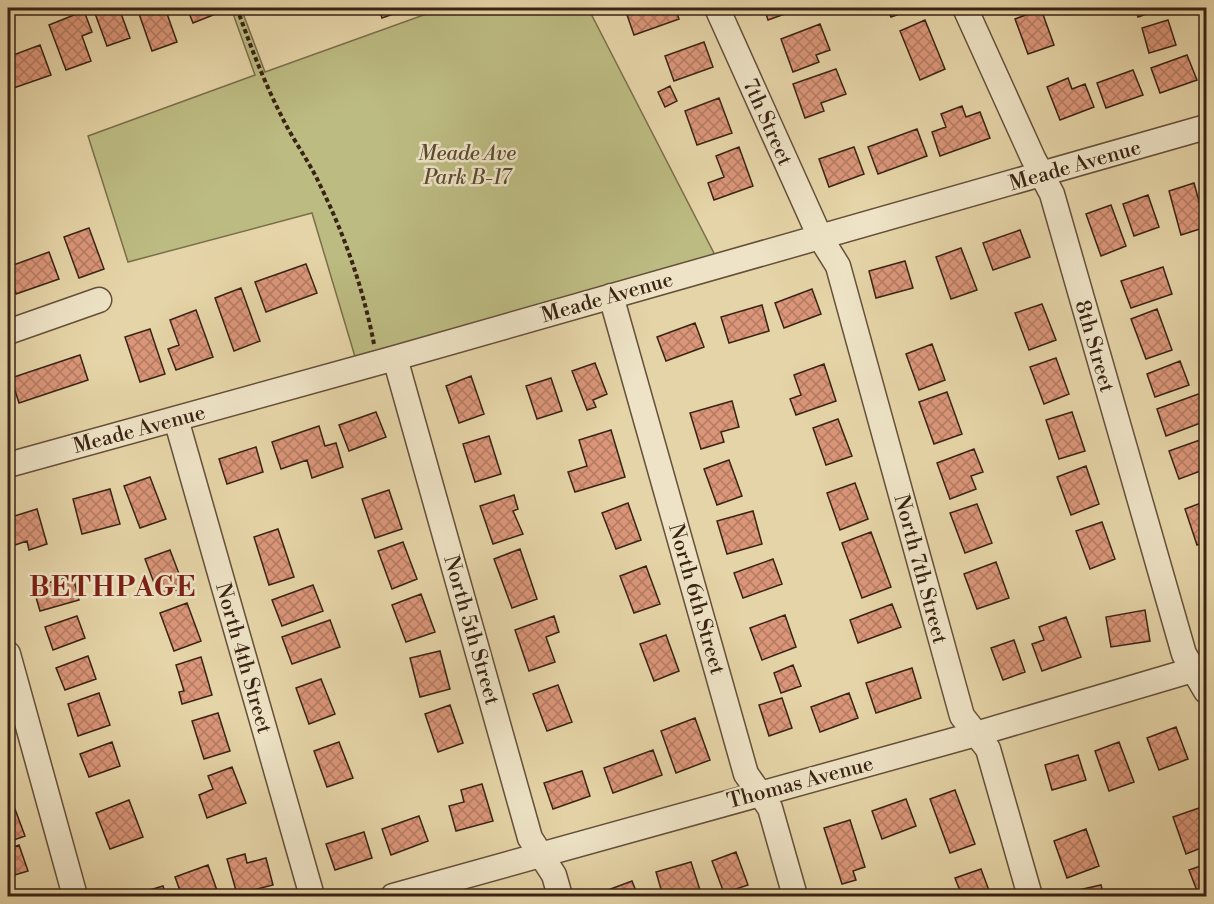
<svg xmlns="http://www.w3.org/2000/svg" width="1214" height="904" font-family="'Libre Bodoni',serif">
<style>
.park{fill:#bcbb82;stroke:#7a6f4b;stroke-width:1.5}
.building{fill:url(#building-cross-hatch);stroke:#392314;stroke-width:1.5}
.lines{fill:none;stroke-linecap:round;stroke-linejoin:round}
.minor-casing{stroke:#644f39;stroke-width:27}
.path{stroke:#392314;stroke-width:4;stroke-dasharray:4.5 3;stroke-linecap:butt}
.minor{stroke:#eee3c6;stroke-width:24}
.labels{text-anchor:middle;stroke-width:5;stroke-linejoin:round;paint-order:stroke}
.street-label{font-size:21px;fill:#392314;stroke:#eee3c6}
.park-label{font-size:21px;font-style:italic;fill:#5a4930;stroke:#eee3c6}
.district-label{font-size:27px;font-weight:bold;letter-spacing:1.5px;fill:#7a1f14;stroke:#eee3c6}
</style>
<defs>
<pattern id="building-cross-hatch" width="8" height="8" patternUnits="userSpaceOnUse" patternTransform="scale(1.5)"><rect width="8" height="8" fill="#db9679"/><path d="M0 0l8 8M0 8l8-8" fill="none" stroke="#b37a62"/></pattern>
</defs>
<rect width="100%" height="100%" fill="#e5d4a7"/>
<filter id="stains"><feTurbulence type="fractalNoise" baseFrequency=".00333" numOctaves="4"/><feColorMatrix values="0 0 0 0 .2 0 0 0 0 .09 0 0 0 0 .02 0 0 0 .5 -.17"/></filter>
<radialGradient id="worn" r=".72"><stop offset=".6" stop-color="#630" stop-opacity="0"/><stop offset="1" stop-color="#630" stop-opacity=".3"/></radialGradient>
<!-- park -->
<path class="park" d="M231,8H241L265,72L443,8H588L716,257L356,360L312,213L128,262L88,136L255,75Z"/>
<!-- building -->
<path class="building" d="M93,8H119L130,38L107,46Z
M137,8H165L177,42L152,51Z
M187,8H216L218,13L193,23Z
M379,8H410L382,18Z
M639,8H675L679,19L634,35L626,12Z
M764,8H792L793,11L768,20Z
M887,8H916L891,17Z
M1135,8H1163L1138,17Z
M1041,9L1054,45L1028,54L1015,19Z
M84,11L92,32L82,36L91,61L66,70L49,25Z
M925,20L945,69L920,80L900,31Z
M1168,20L1176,45L1149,53L1142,28Z
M820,24L830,50L816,55L819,62L793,72L781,39Z
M704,42L713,67L674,81L665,56Z
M40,45L51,75L8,90V57Z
M1187,55L1197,80L1160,93L1151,68Z
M836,69L846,94L821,103L824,111L805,118L793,84Z
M1133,70L1143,95L1106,108L1097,83Z
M1068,78L1072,89L1085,84L1094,107L1060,120L1047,87Z
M670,86L677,101L665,107L658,92Z
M719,98L732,133L697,145L685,111Z
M962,106L966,117L980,112L990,138L940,156L932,132L946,127L941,114Z
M917,129L927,156L878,174L868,147Z
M739,147L753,186L714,200L708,183L724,177L716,156Z
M854,147L864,174L829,187L819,159Z
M1194,183L1206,227L1181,235L1169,191Z
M1148,195L1159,227L1134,236L1123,204Z
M1111,205L1126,246L1101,256L1086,214Z
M89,228L104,269L79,278L64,237Z
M1020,230L1030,257L993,270L983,243Z
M961,248L977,290L951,299L936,257Z
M49,252L59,279L16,294L8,267Z
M905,261L913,288L876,298L869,271Z
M306,264L317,293L266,312L255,282Z
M1163,267L1172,294L1131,308L1121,281Z
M241,288L260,341L234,351L215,298Z
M812,289L821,314L784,328L775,303Z
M1042,304L1056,340L1029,350L1015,313Z
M762,305L769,331L729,343L721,317Z
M1157,309L1172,350L1146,359L1131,319Z
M196,310L213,357L176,370L168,349L179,345L170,320Z
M695,323L704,347L666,361L657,337Z
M150,329L165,374L140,382L125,337Z
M932,344L945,380L919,390L906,354Z
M80,355L88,380L19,403L11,378Z
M1056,358L1069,394L1044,404L1030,367Z
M1180,361L1189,385L1155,397L1147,374Z
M595,363L607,394L593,400L596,407L587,410L572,371Z
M824,364L836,401L796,415L790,399L801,395L794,375Z
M471,376L484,414L459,423L446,386Z
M551,378L562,411L537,419L526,386Z
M947,392L962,434L934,444L919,402Z
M1204,392L1206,399V421L1166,436L1157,409Z
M732,401L739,427L721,432L724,442L701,449L690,413Z
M376,412L386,437L349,451L339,425Z
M1072,412L1085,451L1059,459L1046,420Z
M838,419L852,456L826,465L813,428Z
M319,426L325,446L336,443L343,467L312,478L307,460L281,469L272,442Z
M611,430L625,477L575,492L568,472L587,466L579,440Z
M489,436L501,474L475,482L463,444Z
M1200,440L1206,457V469L1179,479L1169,451Z
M256,447L263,472L227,484L219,459Z
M974,449L983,472L971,476L976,489L950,499L937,463Z
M729,460L742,496L717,505L704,469Z
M1086,466L1099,504L1071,515L1057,477Z
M150,477L166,519L140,528L124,486Z
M855,483L868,519L840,530L827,493Z
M110,489L120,524L82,534L73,499Z
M389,490L402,529L375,538L362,499Z
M514,495L518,509L513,511L523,534L493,544L480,506Z
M1206,501V542L1197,545L1185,509Z
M628,503L641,540L616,549L602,513Z
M977,504L992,543L965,553L950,513Z
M37,509L47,544L29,550L27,541L9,547L8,518Z
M753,511L762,544L727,554L717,521Z
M1102,522L1115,559L1090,569L1076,531Z
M278,529L294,577L269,585L254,537Z
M871,532L891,587L862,598L842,543Z
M403,542L417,579L392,589L378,551Z
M520,549L537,599L512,608L494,559Z
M170,550L184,587L159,596L145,559Z
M773,559L782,584L743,598L734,573Z
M996,562L1009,598L977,609L964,574Z
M646,566L660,604L634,613L620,576Z
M73,576L79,600L40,611L33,587Z
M313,585L323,611L282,626L272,600Z
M421,594L435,632L406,642L392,605Z
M187,603L201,641L174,651L160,613Z
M892,604L901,627L858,643L850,620Z
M1145,610L1150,641L1111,647L1106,617Z
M785,615L796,647L762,660L750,628Z
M77,616L85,638L53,650L45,627Z
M554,616L559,632L546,637L555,662L529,671L515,630Z
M1066,617L1081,657L1042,671L1032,644L1044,640L1039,627Z
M330,620L340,647L292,664L282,637Z
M666,635L679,671L654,681L640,644Z
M1014,640L1025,672L1003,680L991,648Z
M440,651L450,689L420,697L410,658Z
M88,656L96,679L65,690L56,668Z
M201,657L212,695L182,704L179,692L184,691L176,665Z
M793,665L801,686L781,693L774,673Z
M912,668L921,698L876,713L866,683Z
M321,679L335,714L309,724L296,688Z
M558,685L572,722L547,731L533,694Z
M99,693L110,725L78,736L68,704Z
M849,693L858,718L820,732L811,707Z
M782,698L792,728L769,736L759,705Z
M450,705L463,743L438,752L425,714Z
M218,713L230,751L204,759L192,721Z
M695,718L710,760L676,773L661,731Z
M1176,727L1188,759L1159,770L1147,738Z
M112,742L120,766L89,777L80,754Z
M339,742L353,778L327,787L314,751Z
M1119,742L1134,782L1109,791L1095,751Z
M653,750L662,775L613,793L604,768Z
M1078,755L1086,780L1052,790L1045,765Z
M232,767L246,803L207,818L199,795L213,789L208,776Z
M582,771L590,796L553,809L544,783Z
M482,784L493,821L456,831L449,806L464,802L461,790Z
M955,790L975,844L950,853L930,799Z
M906,799L916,826L882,839L872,811Z
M129,800L143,837L110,849L96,813Z
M12,801L25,836L8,842V803Z
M1199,808L1206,829V846L1186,854L1173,817Z
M419,816L428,841L391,855L382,829Z
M850,820L865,867L853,871L856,880L842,884L824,828Z
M1086,829L1099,866L1067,878L1054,841Z
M364,832L372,858L335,870L326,844Z
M19,845L28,871L8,877V849Z
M736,852L748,885L724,893L712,861Z
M245,854L247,863L266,858L273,885L237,894L227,859Z
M691,862L700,890L677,896H663L656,872Z
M1206,864V896H1199L1189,870Z
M208,865L219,896H182L175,877Z
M981,869L991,896H962L955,878Z
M632,881L638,896H610L608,890Z
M1101,885L1104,896H1076L1074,891Z
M163,886L166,896H130Z"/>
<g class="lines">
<!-- minor casing -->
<g class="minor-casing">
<path id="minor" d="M717,8L820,237L838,266L962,716L988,749L1030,896
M965,8L1033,158L1052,194L1184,654L1206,691
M611,296L746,774L770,808L795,896
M8,332L99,300
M395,358L530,838L554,875L560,896
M176,419L312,896
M8,465L395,358L1206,127
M8,654L75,896
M393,896L976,734L1206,666"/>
</g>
<!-- path -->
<path class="path" d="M237,8C250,45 264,82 282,117C293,140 309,161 320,185C345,236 363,288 374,344"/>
<!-- minor -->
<use href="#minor" class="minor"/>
</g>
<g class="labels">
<!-- street labels -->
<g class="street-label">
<text transform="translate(768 122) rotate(66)" y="7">7th Street</text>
<text transform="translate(1075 165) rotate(-16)" y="7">Meade Avenue</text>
<text transform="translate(607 297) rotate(-16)" y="7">Meade Avenue</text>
<text transform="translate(1095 346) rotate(74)" y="7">8th Street</text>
<text transform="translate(139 429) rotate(-15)" y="7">Meade Avenue</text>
<text transform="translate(921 569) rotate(75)" y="7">North 7th Street</text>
<text transform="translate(697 599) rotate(74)" y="7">North 6th Street</text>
<text transform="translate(472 630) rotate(74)" y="7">North 5th Street</text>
<text transform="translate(244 658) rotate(74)" y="7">North 4th Street</text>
<text transform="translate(800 782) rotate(-15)" y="7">Thomas Avenue</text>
</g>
<!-- park labels -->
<g class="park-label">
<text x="467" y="160">Meade Ave<tspan x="467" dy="24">Park B-17</tspan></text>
</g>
<!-- district labels -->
<g class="district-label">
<text x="113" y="596">BETHPAGE</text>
</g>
</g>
<!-- margin -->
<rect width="1214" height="904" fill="none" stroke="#e5d4a7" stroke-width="30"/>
<rect x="9" y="9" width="1196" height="886" fill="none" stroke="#392314" stroke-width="3"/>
<rect x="15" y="15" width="1184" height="874" fill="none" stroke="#392314" stroke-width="1.5"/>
<rect width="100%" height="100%" filter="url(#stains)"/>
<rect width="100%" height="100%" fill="url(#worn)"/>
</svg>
